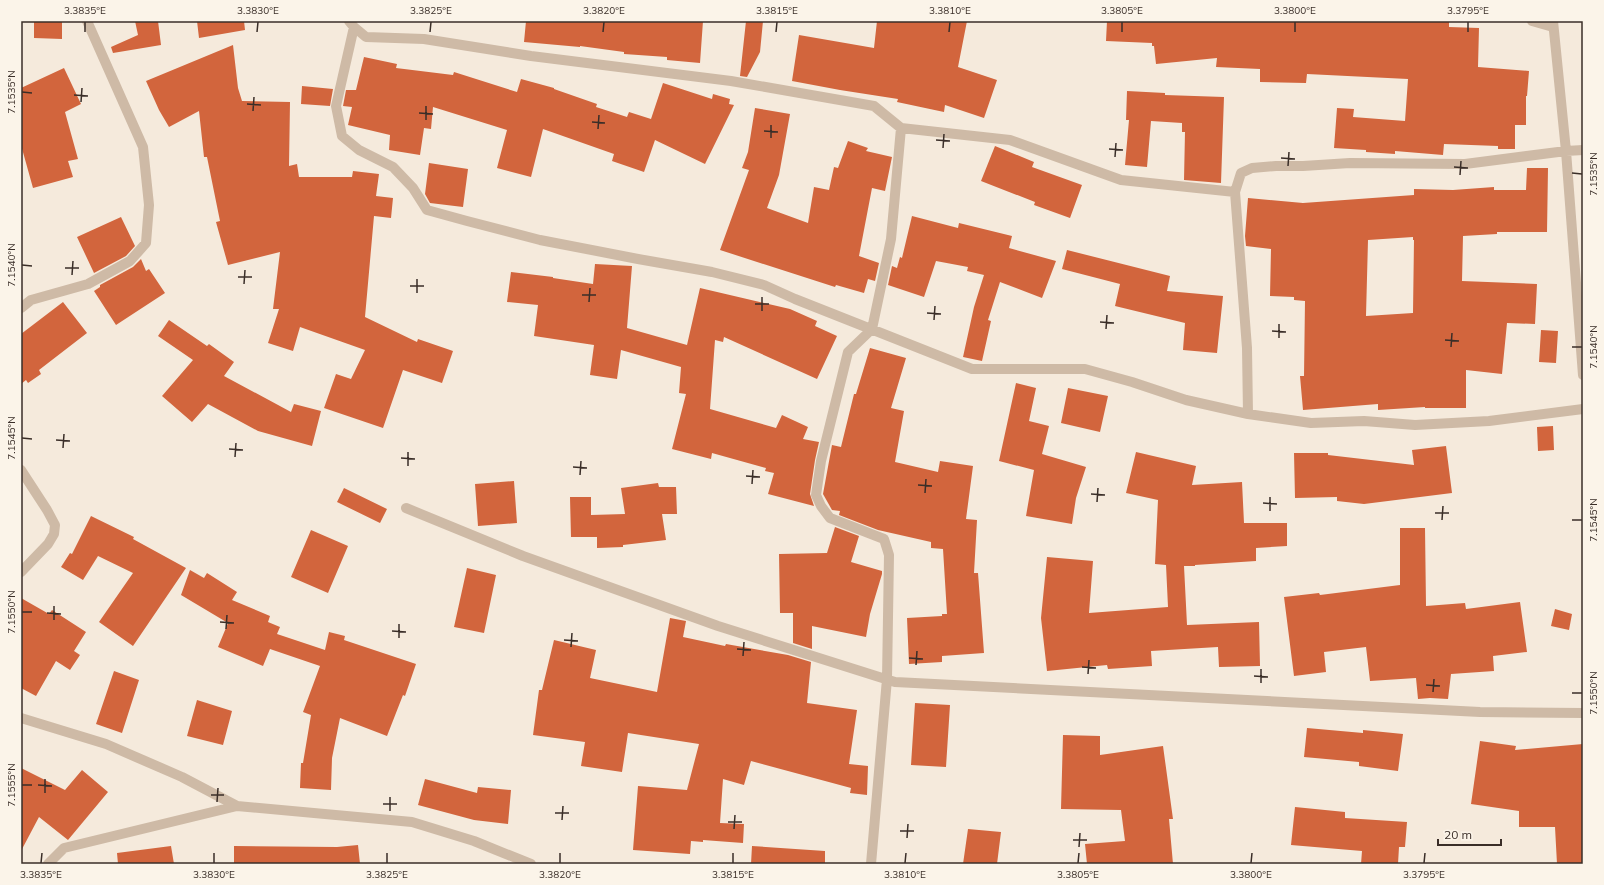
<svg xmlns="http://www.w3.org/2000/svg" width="1604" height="885" font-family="Mulish,sans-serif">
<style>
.building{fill:#d2653d;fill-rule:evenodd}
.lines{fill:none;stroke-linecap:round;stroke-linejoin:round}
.street{stroke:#cebaa6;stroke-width:10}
.ticks{fill:none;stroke:#3a2e28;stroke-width:1.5}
.neatline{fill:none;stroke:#3a2e28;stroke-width:1.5}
.ticks-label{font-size:10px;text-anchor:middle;fill:#3a2e28}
</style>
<rect width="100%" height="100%" fill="#f5eadc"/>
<!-- building -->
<path class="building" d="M34,21H62V39L34,38Z
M135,21H158L161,45L113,53L111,47L138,35Z
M197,21H244L245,30L199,38Z
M526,21H703L700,63L667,60V57L624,54V52L580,46V47L524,42Z
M746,21H763L760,52L747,77L740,76Z
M877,21H967L958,67L997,80L984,118L945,105L944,112L897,102L898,99L840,90L792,81L799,35L874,48Z
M1107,21H1449V27L1479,28L1478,67L1529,71L1527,96H1526V125H1515V149H1498V146L1444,144L1443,155L1395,151V154L1366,152V150L1334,148L1337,108L1354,109L1353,117L1405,121L1408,79L1307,74L1306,83L1260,82V69L1216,67L1217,58L1156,64L1154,46H1152V43L1106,41Z
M233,45L238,88L242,101L290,102L289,166L297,164L299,177H352L353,171L379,174L376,196L393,198L391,218L374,216L365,317L417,342L418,339L453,351L442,383L403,370L383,428L324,408L336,374L351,379L365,350L300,327L293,351L268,343L279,309H273L280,252L228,265L216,222L220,221L207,157H204L199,111L169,127L159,110L146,81Z
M364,57L397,64L396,68L453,75L454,72L517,92L521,79L554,88V89L597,104L596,107L627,117L629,112L651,119L663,83L712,99L713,94L730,99L729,104L734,105L705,164L655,140L644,172L612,161L614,154L543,129L531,177L497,168L507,130L433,107L431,129L424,128L420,155L389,150L390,135L348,125L352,107L343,106L346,90H356Z
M64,68L81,104L65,112L78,159L68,161L73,177L33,188L21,145V88Z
M302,86L333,89L330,106L301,104Z
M1127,91L1165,93V95L1224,97L1221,183L1184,180L1185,132H1182V123L1151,121L1147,167L1125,165L1129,120H1126Z
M755,108L790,114L779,175L767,208L808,223L814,187L829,190L834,167L838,168L848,141L868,148L866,151L892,157L885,191L872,188L859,256L879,263L875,281L868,279L864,293L836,285L835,287L720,250L749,170L742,168L748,152Z
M995,146L1034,162L1032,167L1082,185L1070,218L1034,205L1035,202L981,181Z
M429,163L468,169L463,207L430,203L425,194Z
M1527,168H1548L1547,232H1497V234L1463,236L1462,281L1537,284L1535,324L1507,323L1502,374L1466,370V408H1425V407L1378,410V404L1303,410L1300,376H1304L1305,301L1294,300V297L1270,296L1271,249L1246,246L1245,236L1248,198L1303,203L1414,195V189L1453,190L1494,187V190H1526ZM1413,237V240H1414L1413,313L1366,316L1368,240Z
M912,216L958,228L959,223L1012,236L1009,248L1056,261L1042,298L1000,282L988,320L991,321L982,361L963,357L974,307L984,275L967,271L968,267L936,261L924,297L888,285L892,266L897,268L900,257L902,258Z
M121,217L135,246L126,256L94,273L77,237Z
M1067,250L1170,276L1167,291L1223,296L1217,353L1183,350L1185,323L1115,306L1120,284L1062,269Z
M141,259L146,271L149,269L165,293L116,325L94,291L100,287V285L133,267Z
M595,264L632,266L627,328L687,345L700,288L790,309L817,321L815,326L837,336L817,379L724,337L723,342L715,340L710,409L776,428L782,415L808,427L803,439L819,442L815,460L810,494L814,506L768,494L774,473L765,471L766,468L712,453L711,459L672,449L686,394L679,393L681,367L621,350L617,379L590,375L594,345L534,336L538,305L507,302L511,272L553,277V278L593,284Z
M63,302L87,333L39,370L41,374L28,383L26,380L21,384V334Z
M169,320L207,346L209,344L234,362L224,376L291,412L294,404L321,411L312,446L258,431L208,404L192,422L162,396L193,360L158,336Z
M1541,330L1558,331L1556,363L1539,362Z
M870,348L906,358L891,408L904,411L895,462L938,472L940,461L973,466L966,519L977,520L974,573H978L984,653L942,656V662L909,664L907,618L942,616V614H947L943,549L931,548V542L878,530L839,515L840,511L832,510L823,494L832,445L841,447L854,394H856Z
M1016,383L1036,388L1029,421L1049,426L1042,454L1086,467L1076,498L1072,524L1026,516L1034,470L999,461Z
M1068,388L1108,396L1100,432L1061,423Z
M1553,426L1554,450L1538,451L1537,427Z
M1446,446L1452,493L1364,504L1337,501V497L1295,498L1294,453H1328V455L1414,465L1412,450Z
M1136,452L1196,466L1192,485L1242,482L1244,523H1287V546L1256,548V561L1195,565V566H1184L1187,625L1259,622L1260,666L1219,667L1218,647L1151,651L1152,666L1108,669L1107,665L1047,671L1041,618L1047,557L1093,561L1089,613L1168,607L1166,565L1155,564L1158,500L1126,493Z
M514,481L517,523L478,526L475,484Z
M658,483L659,487H676L677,514H662L666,540L623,545V547L597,548V537H571L570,497H591V515L625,514L621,488Z
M344,488L387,509L380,523L337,502Z
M91,516L134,537L133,539L186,568L133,646L99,622L133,573L98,556L83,580L61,567L70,553L72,554Z
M835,527L859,536L851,562L882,571V574L870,614L866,637L812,626V649L793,643V613H780L779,554L827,553Z
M1400,528H1425L1426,606L1465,603L1466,609L1520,602L1527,652L1493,656L1494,671L1451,674L1448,699L1430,698L1418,699L1416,678L1370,681L1366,647L1324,652L1326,672L1294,676L1284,597L1319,593L1320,595L1400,585Z
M311,530L348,546L328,593L291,577Z
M467,568L496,575L484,633L454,627Z
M190,570L204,578L207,573L237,592L232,600L270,616L268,622L280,627L277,634L325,650L329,632L345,636L344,640L416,664L405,696L403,695L387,736L340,718L332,758L331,790L300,788L301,763H303L311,715L303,712L320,666L270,649L263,666L218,647L228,623L181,595Z
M21,598L49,614L52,610L86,632L74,651L80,655L70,670L56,661L36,696L21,688Z
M1555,609L1572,614L1569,630L1551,626Z
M670,618L686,621L683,637L725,646L726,644L788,655L811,662L807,703L857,710L849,764L868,766L867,795L850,793L851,788L751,761L744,785L723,779L720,823L744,824L743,843L703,840V842L691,841L690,854L633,850L638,786L687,790L699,744L628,733L622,772L581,766L585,742L533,735L539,690H542L554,640L596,650L590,678L657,692Z
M114,671L139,680L122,733L96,724Z
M197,700L232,711L223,745L187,736Z
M915,703L950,705L946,767L911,765Z
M1307,728L1363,733V730L1403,734L1398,771L1359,766V762L1304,757Z
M1063,735L1100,736V755L1163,746L1173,819H1169L1173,864H1087L1085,844L1125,841L1121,810L1061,809Z
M1480,741L1516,746L1515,750L1583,744V864H1557L1555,827H1519V811L1471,804Z
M21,768L65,790L82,770L108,792L68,840L39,817L21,851Z
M425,779L477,793L478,787L511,790L508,824L474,820L418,805Z
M1295,807L1345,812V818L1407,822L1405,847H1399L1398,864H1361L1362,851L1291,845Z
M968,829L1001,832L997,864H963Z
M358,845L360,864H234V846L337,847Z
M171,846L174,864H118L117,853Z
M752,846L825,851V864H751Z"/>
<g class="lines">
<!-- street -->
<path class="street" d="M349,21L354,27L366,37L424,39L531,56L731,81L874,106L901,128L891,239L872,329L848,352L821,461L816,495L821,506L830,518L884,539L889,555L887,679L871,864
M1532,21L1553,27
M1553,21L1566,151L1583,375
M354,27L336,106L342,136L359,150L393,167L413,188L427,210L467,221L540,240L638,259L712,272L764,285L795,299L972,369H1085L1132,382L1186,400L1248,414L1311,423L1364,421L1415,425L1489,421L1583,409
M901,128L1010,140L1121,180L1235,192
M21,308L31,300L88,284L130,261L146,243L149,205L143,147L87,21
M1248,414L1247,348L1235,192L1241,173L1252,168L1276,166H1303L1350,163L1465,164L1566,151L1583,150
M21,470L47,510L55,525L54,534L48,544L21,572
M406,508L523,556L718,626L895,682L1480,712L1583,713
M21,718L106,744L182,777L237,806L412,822L474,841L531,864
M48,864L64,848L237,806"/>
</g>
<!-- ticks -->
<path class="ticks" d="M85,32V22M257,32L258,22M430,32L431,22M603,32L604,22M776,32L777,22M949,32L950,22M1122,32V22M1295,32V22M1468,32V22M22,92L32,93M74,95L88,96M81,102L82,88M247,104L261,105M253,111L254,97M419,113L433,114M426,120V106M592,122L605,123M598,129L599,115M764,131L778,132M771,138V125M936,140L950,141M943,148L944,134M1109,149L1123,150M1115,157L1116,143M1281,158L1295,159M1288,166L1289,152M1454,167L1468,168M1572,173L1582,174M1460,175L1461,161M22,265L32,266M65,268H79M72,275L73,261M238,277H252M244,284L245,270M410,286H424M417,293V279M582,295H596M589,302L590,288M755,304H769M762,311V297M927,313L941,314M934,320L935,306M1100,322L1114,323M1106,329L1107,315M1272,331L1286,332M1279,338V324M1445,340L1459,341M1451,347L1452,333M1572,347H1582M22,438L32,439M56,440L70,441M63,448L64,434M229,449L243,450M235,457L236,443M401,458L415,459M408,466V452M573,467L587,468M580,475L581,461M746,476L760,477M752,484L753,470M918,485L932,486M925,493L926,479M1091,494L1105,495M1097,502L1098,488M1263,503L1277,504M1270,511V497M1435,513H1449M1442,520L1443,506M1572,520H1582M22,612H32M47,613L61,614M54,620V606M220,622L234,623M226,629L227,615M392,631L406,632M399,638V624M564,640L578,641M571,647L572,633M737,649L751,650M743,656L744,642M909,658L923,659M916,665L917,651M1082,667L1096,668M1088,674L1089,660M1254,676L1268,677M1261,683V669M1426,685L1440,686M1433,692L1434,679M1572,693H1582M22,785H32M38,785L52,786M45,793V779M211,795H224M217,802L218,788M383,804H397M390,811V797M555,813H569M562,820L563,806M728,822H742M734,829L735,815M900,831H914M907,838L908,824M1073,840H1087M1079,847L1080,833M41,863L42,853M214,863V853M387,863V853M560,863V853M733,863V853M905,863L906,853M1078,863L1079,853M1251,863L1252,853M1424,863L1425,853"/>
<!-- border -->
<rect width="1604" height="885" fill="none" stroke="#fbf4e9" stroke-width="44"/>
<!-- scale -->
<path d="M1438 839v6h63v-6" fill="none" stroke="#3a2e28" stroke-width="2"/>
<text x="1444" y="839" font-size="12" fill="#3a2e28" stroke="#fbf4e9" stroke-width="3" paint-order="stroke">20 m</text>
<rect x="22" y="22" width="1560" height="841" class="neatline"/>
<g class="ticks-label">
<text x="85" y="14">3.3835°E</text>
<text x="258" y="14">3.3830°E</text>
<text x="431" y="14">3.3825°E</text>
<text x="604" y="14">3.3820°E</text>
<text x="777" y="14">3.3815°E</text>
<text x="950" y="14">3.3810°E</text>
<text x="1122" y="14">3.3805°E</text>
<text x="1295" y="14">3.3800°E</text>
<text x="1468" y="14">3.3795°E</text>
<text transform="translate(11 92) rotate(-90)" y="4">7.1535°N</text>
<text transform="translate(1593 174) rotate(-90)" y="4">7.1535°N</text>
<text transform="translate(11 265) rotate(-90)" y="4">7.1540°N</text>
<text transform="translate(1593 347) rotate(-90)" y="4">7.1540°N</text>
<text transform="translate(11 438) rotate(-90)" y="4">7.1545°N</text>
<text transform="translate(1593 520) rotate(-90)" y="4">7.1545°N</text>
<text transform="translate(11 612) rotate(-90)" y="4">7.1550°N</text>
<text transform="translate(1593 693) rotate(-90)" y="4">7.1550°N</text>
<text transform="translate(11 785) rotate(-90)" y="4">7.1555°N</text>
<text x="41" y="878">3.3835°E</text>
<text x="214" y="878">3.3830°E</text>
<text x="387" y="878">3.3825°E</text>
<text x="560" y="878">3.3820°E</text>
<text x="733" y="878">3.3815°E</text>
<text x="905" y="878">3.3810°E</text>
<text x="1078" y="878">3.3805°E</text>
<text x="1251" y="878">3.3800°E</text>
<text x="1424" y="878">3.3795°E</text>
</g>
</svg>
